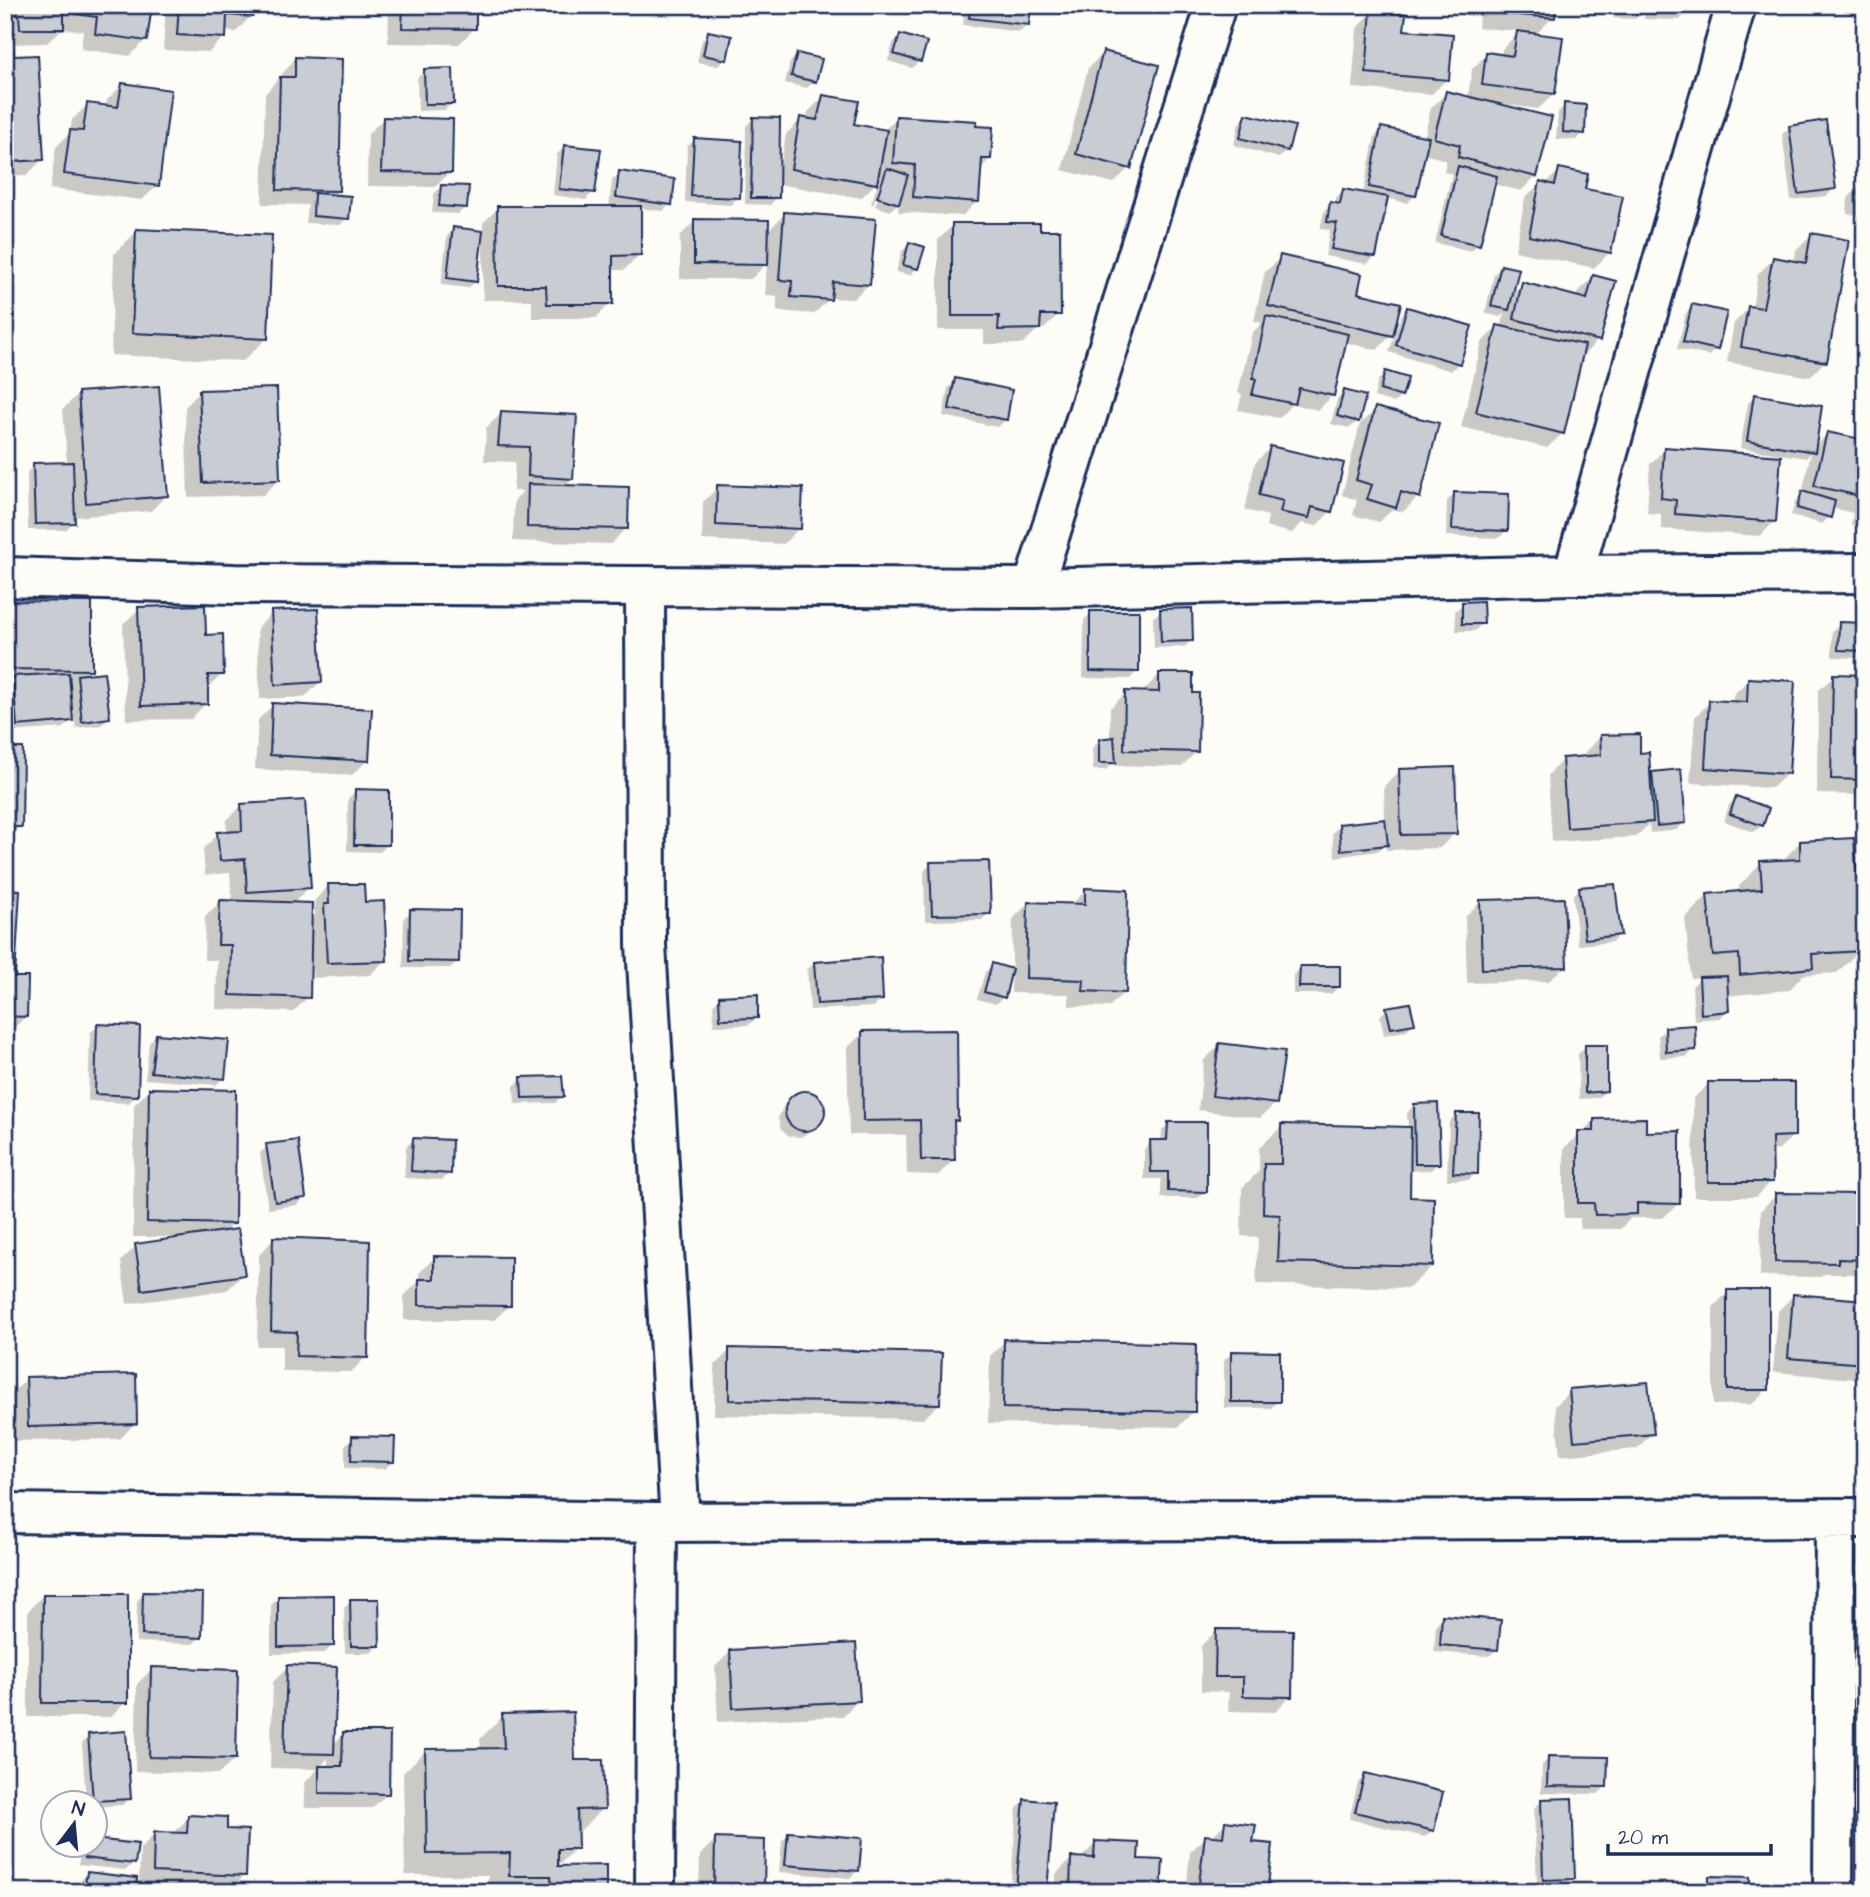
<svg xmlns="http://www.w3.org/2000/svg" width="1870" height="1897" font-family="'Architects Daughter',sans-serif">
<style>
.shadow{fill:#0003;fill-rule:evenodd}
.building{fill:#c9ccd3;stroke:#1b2f5e;stroke-width:2}
.lines{fill:none;stroke-linecap:round;stroke-linejoin:round}
.street-casing{stroke:#1b2f5e;stroke-width:44}
.street{stroke:#fdfcf7;stroke-width:38}
</style>
<rect width="100%" height="100%" fill="#fdfcf7"/>
<filter id="ink" filterUnits="userSpaceOnUse"><feTurbulence type="fractalNoise" baseFrequency=".0143" numOctaves="2"/><feDisplacementMap in="SourceGraphic" scale="14" xChannelSelector="R" yChannelSelector="G"/><feConvolveMatrix kernelMatrix="1 2 1 2 8 2 1 2 1" color-interpolation-filters="sRGB"/></filter>
<g filter="url(#ink)">
<!-- shadow -->
<path class="shadow" d="M5,5H150L145,40L130,56L81,49L83,31L62,29L47,43L11,44L12,58L42,160L27,175L5,176Z
M166,5H252L251,16L236,32L224,31V37L209,52L163,50Z
M389,5H475L474,29L459,44L388,43Z
M965,5H1030L1027,24L1020,32L963,25Z
M1480,5H1554L1553,17L1535,35L1554,94L1538,109L1503,104L1502,107L1536,176L1521,191L1493,184L1478,244L1471,251L1435,243L1452,174L1444,172L1446,160L1423,154L1415,196L1407,203L1386,198L1375,257L1367,264L1325,256L1330,230L1320,229L1324,211L1331,204L1335,205L1336,198L1343,190L1363,194L1375,136L1382,129L1424,138L1431,108L1446,93L1468,98L1472,69L1487,54L1501,56L1502,49L1520,31L1478,28Z
M1585,5H1687V12L1680,20L1644,19L1645,9L1634,19L1613,18V10H1585Z
M1372,12L1402,32L1447,79L1432,94L1352,88L1357,28Z
M709,33L725,59L718,66L697,62L702,40Z
M900,36L919,61L912,68L888,61L893,43Z
M1104,53L1129,168L1114,183L1062,170L1088,68Z
M797,55L814,81L807,88L785,83L790,62Z
M295,59L337,191L332,196L347,218L340,225L306,223L308,205L262,204L265,94Z
M425,71L452,103L445,110L418,111L417,78Z
M122,85L158,185L142,200L50,189L56,147L70,133L72,120L87,105L106,108L107,100Z
M823,97L852,125L883,131L897,118L975,128L990,159L980,169L978,201L962,216L898,212L899,202L890,211L875,206L885,178H882L873,205L871,204L879,180L861,198L777,184V197L770,205L745,204L746,126L753,119L780,168L786,134L801,119L806,120L808,112Z
M1565,105L1583,133L1576,140L1556,139L1558,112Z
M1247,116L1287,150L1279,158L1234,145L1239,123Z
M383,119L450,172L435,187L367,186L368,134Z
M1790,127L1834,188L1827,196L1791,200L1782,134Z
M694,140L738,197L731,205L685,202L687,147Z
M565,147L593,192L586,200L553,195L557,154Z
M1865,165V215L1847,214L1848,198L1859,187L1860,169Z
M1560,170L1583,191L1610,252L1594,268L1515,251L1525,198L1541,183L1545,184Z
M620,173L670,204L663,211L639,208V255L624,270H611V303L596,318H532V300H483V241H480L476,281L468,288L441,285L447,236L454,229L483,233V223L498,208L609,207L612,180Z
M441,187L466,207L458,214L432,213L434,194Z
M785,214L869,284L853,299L830,298L814,314L777,311V296L765,295L767,263L751,279H680V236L695,221L767,232Z
M953,225L1059,314L1044,329H1038L1023,344H984V330H938V240Z
M137,231L266,339L243,361L111,355L114,254Z
M1812,234L1825,361L1810,377L1727,362L1734,323L1749,308H1752L1758,274L1773,259L1794,263L1796,250Z
M910,244L917,268L910,275L896,272L902,251Z
M1281,257L1356,294L1392,334L1377,350L1344,342L1333,395L1318,410L1292,404L1279,418L1238,410L1242,394L1238,393L1252,333L1262,323L1254,321L1265,272Z
M1501,267L1510,297L1523,284L1576,298L1578,292L1593,277L1598,340L1583,356L1581,355L1563,433L1547,448L1461,427L1482,342L1497,327L1501,328L1505,312L1500,317L1485,313L1494,274Z
M1693,306L1716,349L1709,356L1677,349L1686,313Z
M1408,309L1459,363L1451,371L1389,352L1401,316Z
M1865,325V391L1859,390L1861,377L1856,376Z
M1386,373L1401,396L1394,403L1374,397L1378,380Z
M956,380L1010,392L1005,420L998,427L943,416L948,388Z
M200,392L279,480L263,495L188,497L185,407Z
M1344,392L1358,421L1350,428L1331,424L1337,399Z
M78,394L166,495L151,511L73,517V522L66,530H28L27,472L34,465L67,464L63,409Z
M1755,396L1813,448L1827,434L1865,442V529L1851,525L1853,513L1832,508L1829,517L1822,524L1791,515L1796,500L1802,494L1811,452L1806,458L1740,448L1748,403Z
M1376,409L1418,497L1403,512L1393,509L1379,522L1353,515L1357,500L1342,495L1360,424Z
M502,413L572,478L563,487L626,528L611,544L513,541L514,501L523,491H513L515,462L484,461L486,428Z
M1270,448L1331,511L1316,526L1302,523L1292,533L1266,527L1268,516L1245,510L1255,463Z
M1665,449L1775,521L1760,536L1661,529V514L1647,513L1650,464Z
M718,487L799,528L784,544L702,540L703,502Z
M1454,494L1506,531L1499,538L1446,536L1447,501Z
M5,603L90,669L83,676L108,718L101,725L76,728L74,717L64,728L10,732L5,684Z
M1463,604L1482,623L1475,631H1456L1455,611Z
M139,609L204,637L222,674L206,690V703L191,719L126,720L123,624Z
M1160,611L1192,640L1184,647L1154,648L1153,618Z
M272,613L320,682L305,697L260,699L257,628Z
M1091,613L1137,671L1130,679L1083,678L1084,620Z
M1839,624H1865V654L1861,658L1832,657V631Z
M1159,675L1197,751L1181,767L1111,765L1107,770H1093L1092,748L1100,740L1110,739V708L1126,693H1144V690Z
M1834,676L1865,677V795L1817,794L1818,691Z
M1748,680L1788,773L1772,788L1690,783L1695,717L1710,702L1733,703V695Z
M273,705L368,760L352,775L255,769L258,720Z
M1601,736L1638,755L1649,777L1653,774L1684,823L1677,830L1650,833L1649,824L1636,837L1552,842L1548,775L1563,759L1586,758L1585,752Z
M5,749L20,826L5,841Z
M1400,771L1455,833L1440,848L1386,850V844L1378,851L1335,857L1332,833L1339,826L1385,820L1384,786Z
M355,791L387,845L380,852L347,851L348,799Z
M1736,798L1762,825L1754,832L1724,821L1729,805Z
M241,806L309,887L292,905L310,921L315,916L314,901L329,885L363,904L385,960L370,975L313,978L312,962H309L308,997L293,1012L216,1009L217,960H204L205,917L220,902H232L230,873L205,875L203,849L218,834L227,833L226,821Z
M1800,842L1860,950L1837,973L1803,975L1789,990L1726,996L1727,1011L1720,1018L1694,1020L1692,986L1702,977L1691,978L1685,918L1707,896L1739,893V886L1761,863L1781,862Z
M931,864L989,913L982,920L925,921L924,871Z
M1580,888L1619,935L1612,942L1578,945L1573,896Z
M1086,890L1124,992L1109,1007L1069,1006V994L1011,993L1013,919L1028,903L1071,905Z
M5,891L13,979L25,1017L10,1032H5Z
M1480,902L1565,966L1549,981L1467,983L1465,917Z
M411,911L458,961L450,968H403L404,918Z
M814,963L881,1000L874,1007L810,1010L807,970Z
M993,965L1003,997L996,1004L977,999L985,972Z
M1301,967L1338,987L1331,994H1293V975Z
M720,997L757,1017L749,1025L714,1026L713,1005Z
M1387,1009L1413,1023L1406,1031L1384,1035L1380,1016Z
M98,1026L136,1095L129,1103L88,1101L90,1033Z
M1666,1029L1694,1049L1687,1057L1660,1058L1658,1036Z
M863,1033L956,1120L953,1124L954,1160L938,1175L907,1174L906,1135H849L847,1048Z
M156,1035L223,1078L216,1085L145,1079L149,1043Z
M1220,1045L1276,1103L1260,1118L1198,1110L1204,1060Z
M1585,1047L1606,1091L1598,1098L1579,1099L1578,1054Z
M522,1079L562,1096L555,1103L515,1104L514,1086Z
M1708,1084L1794,1135L1778,1150L1770,1151L1771,1181L1756,1197H1694L1693,1099Z
M149,1090L233,1223L223,1233L243,1275L227,1290L127,1304L121,1261L136,1246L178,1240V1237H133L134,1105Z
M800,1093L812,1094L820,1101L823,1112L818,1123L810,1131L801,1137L789,1136L781,1129L778,1118L783,1107Z
M1414,1105L1438,1163L1431,1170L1408,1171V1199L1432,1266L1409,1288L1256,1284L1258,1237L1241,1236L1242,1188L1259,1171V1148L1282,1126L1408,1129L1407,1113Z
M1456,1114L1476,1173L1469,1180H1447L1449,1122Z
M1595,1120L1644,1133L1679,1203L1663,1218H1631L1620,1229H1580V1218H1564V1148Z
M1169,1123L1205,1191L1198,1198H1161V1179H1144V1149L1151,1142H1161L1162,1131Z
M413,1140L449,1173L442,1180L404,1178L406,1147Z
M267,1146L305,1197L297,1205L268,1209L260,1153Z
M1776,1195L1860,1237H1865V1274H1824L1821,1277L1760,1276L1761,1210Z
M274,1239L366,1357L351,1372L282,1371V1346H257L259,1255Z
M434,1258L510,1305L494,1320H404V1296L419,1281V1273Z
M1728,1292L1767,1389L1752,1404L1713,1405V1307Z
M1793,1296L1865,1302V1395L1860,1394L1864,1370L1855,1379L1773,1372L1778,1311Z
M1005,1341L1193,1412L1178,1427L988,1423L990,1356Z
M730,1350L939,1404L923,1419L714,1415L715,1365Z
M1232,1353L1278,1401L1271,1408H1224V1360Z
M27,1379L135,1423L120,1439L13,1441L11,1394Z
M1570,1391L1652,1433L1637,1449L1560,1456L1555,1406Z
M353,1438L393,1461L385,1469L345,1468V1445Z
M144,1593L200,1637L193,1644L136,1642L137,1601Z
M43,1595L126,1702L111,1717H28V1611Z
M278,1598L332,1646L325,1653L271,1654V1605Z
M351,1601L378,1645L371,1653H345L344,1608Z
M1443,1617L1497,1649L1489,1656L1434,1652L1436,1624Z
M1216,1631L1290,1696L1275,1712L1228,1711L1229,1692L1201,1691V1646Z
M731,1651L858,1700L843,1716L718,1722L715,1667Z
M288,1667L333,1745L343,1734L388,1793L372,1808H305L304,1783L318,1769L270,1768L273,1682ZM328,1758V1768H319Z
M152,1669L235,1759L219,1774L135,1771L137,1684Z
M503,1716L573,1762L603,1808L580,1831H576V1848L557,1867L604,1892H487L488,1875H405L403,1773L426,1750H481L480,1739Z
M89,1736L130,1798L122,1805L94,1807V1802H86L82,1743Z
M1549,1758L1605,1787L1598,1794L1541,1793L1542,1765Z
M1365,1775L1433,1830L1425,1837L1349,1819L1358,1783Z
M1025,1801L1045,1891L1044,1892H1010L1017,1808Z
M1542,1801L1573,1878L1566,1885L1537,1887L1534,1808Z
M189,1817L225,1831L245,1875L229,1891L139,1886L140,1849L155,1833L173,1834Z
M1226,1823L1251,1844L1266,1886L1280,1892H1186L1190,1852L1206,1837H1211Z
M789,1834L858,1870L850,1878L779,1872L782,1841Z
M715,1840L762,1892H699L700,1855Z
M1096,1843L1137,1861L1159,1892H1056V1874L1072,1858L1080,1859Z
M82,1844H94L134,1863L126,1870L78,1865Z
M87,1873L134,1892H60L62,1890L72,1891Z
M1710,1878L1748,1892H1696Z"/>
<!-- building -->
<path class="building" d="M5,5H64V29H20L19,15H5Z
M76,5H152L147,41L95,34L97,17L75,14Z
M179,5H254L253,17L227,15L226,38L177,35Z
M403,5H476V29L402,28Z
M971,5H1031L1029,25L969,18Z
M1493,5H1556L1555,18L1493,13Z
M1619,5H1643V12L1619,11Z
M1651,5H1689V13H1651Z
M1371,10L1406,14L1404,30L1453,34L1449,80L1366,73Z
M708,31L732,36L727,60L703,55Z
M1517,31L1563,37L1555,94L1482,85L1486,52L1513,56Z
M5,33H12L14,56L38,55L44,160L8,162L5,127Z
M900,34L927,42L921,62L894,54Z
M1103,51L1159,65L1131,169L1076,154Z
M797,53L822,59L816,82L791,76Z
M295,57L342,59L339,191L277,190L280,77H295Z
M453,68L454,104H425L424,69Z
M122,83L171,90L159,186L64,174L70,130L83,131L87,103L118,107Z
M1446,91L1552,117L1537,177L1458,157L1460,145L1434,138Z
M823,95L859,101L854,124L887,130L877,184L791,169L800,117L817,120Z
M1564,103L1586,105L1585,134L1563,132Z
M1246,114L1295,126L1288,151L1240,138Z
M896,116L977,121L976,126L993,127L991,159H982L979,202L913,197L915,165L893,163Z
M383,117L453,119L452,173L381,172Z
M753,117L780,118L779,198H751Z
M1826,120L1836,189L1798,194L1789,126Z
M1381,127L1429,137L1416,196L1369,187Z
M694,138L742,141L740,198L691,196Z
M564,145L601,149L595,193L559,189Z
M1458,166L1497,176L1480,245L1441,236Z
M887,168L908,175L899,204L877,197Z
M1559,168L1588,174L1585,189L1623,196L1611,253L1529,236L1540,181L1555,185Z
M619,171L675,179L672,205L616,197Z
M441,185L469,186L467,208L439,206Z
M1343,189L1388,197L1376,257L1331,249L1337,223L1327,222L1330,202L1340,204Z
M314,193L351,196L349,219L313,216Z
M497,206H641V255L613,256V304H547L546,286H498Z
M784,212L876,219L870,285L833,282L831,300L791,297L792,281L779,280Z
M694,219L769,220L768,265L694,264Z
M952,223H1040V230H1060L1061,315H1041L1040,329L998,330L999,316H952Z
M453,227L483,231L477,282L447,278Z
M136,229L272,235L268,339L132,333Z
M1811,233L1849,240L1827,362L1741,347L1748,306L1763,308L1773,257L1806,263Z
M909,242L925,247L918,269L903,265Z
M1280,255L1362,274L1358,293L1401,303L1393,336L1268,306Z
M1501,265L1519,269L1509,310L1491,306Z
M1593,275L1616,281L1600,341L1514,319L1522,282L1587,299Z
M1692,304L1727,312L1718,350L1683,342Z
M1407,307L1472,326L1460,364L1396,345Z
M1266,316L1348,334L1334,396L1299,388L1295,404L1252,395L1256,379L1253,378Z
M1497,325L1585,345L1564,434L1476,412Z
M1385,371L1408,378L1402,397L1380,390Z
M955,378L1012,390L1007,420L949,409Z
M159,386L168,496L86,503L78,392Z
M277,388L280,480L203,483L199,390Z
M1344,390L1366,396L1359,422L1337,416Z
M1754,394L1822,406L1815,452L1747,441Z
M1375,407L1439,423L1420,498L1401,492L1396,508L1367,499L1372,485L1356,480Z
M501,411L577,415L573,479L528,476L529,447L498,446Z
M1827,432L1865,440V497L1814,486Z
M1270,446L1344,463L1332,512L1312,507L1309,518L1280,512L1283,501L1259,495Z
M1664,447L1781,456L1776,522L1675,514L1676,500L1661,498Z
M73,462L75,523L35,524L33,463Z
M528,484L629,487L628,529L527,527Z
M717,485L803,488L801,529L716,525Z
M1802,491L1835,501L1831,518L1797,508Z
M1454,492L1509,494L1508,531L1452,529Z
M5,601L92,602V670L5,669Z
M1483,601L1484,624H1462V602Z
M205,605L206,635L223,634L224,675H208V704L141,706L138,607Z
M1192,608L1193,641L1161,642L1160,609Z
M318,609L322,682L275,685L271,611Z
M1090,611H1139V672L1090,671Z
M1839,622L1865,623V651L1838,650Z
M104,672L110,718L82,722L77,675Z
M69,673L73,721L17,726L13,676Z
M1159,673H1193V693H1199L1198,752L1124,750L1125,691L1159,692Z
M1833,674L1865,675V780L1831,779Z
M1748,678L1795,681L1789,774L1705,768L1709,700L1747,702Z
M272,703L372,709L369,761L270,755Z
M1640,734V753L1649,752L1653,822L1567,828L1562,758L1601,755L1600,735Z
M1114,737L1116,763H1099V739Z
M5,748H23L22,827H5Z
M1455,767L1457,834L1401,835L1399,769Z
M1681,769L1686,823L1657,826L1652,772Z
M355,789L389,790V845H354Z
M1736,796L1769,808L1763,826L1730,814Z
M305,800L311,888L247,892L245,859L220,861L217,832L242,831L241,804Z
M1385,819L1388,845L1341,850L1339,824Z
M1854,838L1862,951L1812,954L1813,968L1740,975L1739,954L1713,956L1707,894L1762,889L1760,861L1800,859V841Z
M989,861L991,914L932,915L930,862Z
M328,884H364L365,902L384,901L387,961L327,963L324,904H329Z
M1615,884L1621,935L1585,939L1579,887Z
M1085,888L1128,890L1126,993L1083,991L1084,980L1026,978L1028,902L1085,904Z
M5,889L20,890L15,977H28L27,1017L5,1016Z
M1564,898L1567,967L1482,969L1480,900Z
M220,900L312,903L310,998L230,995L231,945H218Z
M410,909L460,910L459,962L409,961Z
M881,957L883,1000L817,1004L814,962Z
M992,963L1012,969L1005,998L984,992Z
M1300,966H1340V987H1299Z
M1727,976L1729,1011L1701,1014L1699,977Z
M758,994V1018L720,1019L719,996Z
M1410,1003L1415,1024L1391,1028L1386,1007Z
M97,1024L140,1026L138,1096L95,1094Z
M1695,1025L1696,1050L1666,1052L1665,1027Z
M957,1030L958,1121L954,1120L955,1160H921L920,1120L863,1121L862,1031Z
M156,1034L229,1040L225,1079L151,1072Z
M1219,1043L1285,1051L1277,1104L1212,1096Z
M1585,1045H1607V1091L1585,1093Z
M562,1076L564,1097L522,1098L521,1077Z
M1708,1082H1795V1136L1772,1137L1773,1182H1708Z
M149,1088L236,1090L235,1224L147,1222Z
M785 1111a20 20 0 1 1 40 0a20 20 0 1 1-40 0Z
M1438,1103L1440,1164H1415L1414,1104Z
M1456,1113H1479L1478,1174L1453,1173Z
M1646,1118V1132L1680,1131V1204L1637,1203V1214L1595,1215L1594,1203H1578V1131H1594V1119Z
M1168,1122H1207V1192L1168,1191V1172H1151L1150,1140H1167Z
M1281,1124L1411,1127L1410,1197L1434,1198L1433,1266L1278,1262L1280,1215L1263,1214L1264,1164H1281Z
M413,1138L452,1140L451,1174L411,1171Z
M298,1140L306,1198L275,1202L266,1144Z
M1775,1193L1862,1194V1235H1865V1260L1838,1259V1263L1775,1262Z
M238,1229L245,1275L142,1290L135,1244Z
M273,1237L370,1241L368,1358L296,1356L297,1332L271,1331Z
M434,1256L511,1257V1306L419,1305V1279H434Z
M1727,1290H1769V1390H1727Z
M1793,1294L1865,1300V1364L1788,1358Z
M1004,1339L1196,1344L1195,1412L1003,1408Z
M729,1348L942,1353L940,1404L729,1400Z
M1231,1351L1280,1352V1402H1231Z
M136,1374L137,1424L28,1427L26,1377Z
M1648,1382L1654,1434L1574,1441L1569,1389Z
M352,1436L395,1437L394,1462L351,1461Z
M143,1592L203,1593L202,1638L142,1635Z
M43,1594H128V1703H42Z
M334,1595V1646L278,1647V1596Z
M350,1599H379L380,1646H351Z
M1442,1615L1501,1620L1498,1650L1440,1645Z
M1216,1629L1293,1630L1292,1697L1243,1696V1677H1215Z
M856,1643L860,1701L733,1708L730,1650Z
M287,1665L337,1667L334,1754L284,1753Z
M151,1667L238,1670L236,1759L149,1757Z
M573,1712L575,1760H603L605,1809L577,1810L578,1849H558V1866L606,1865V1892H552L551,1876H509L510,1853L427,1854L425,1749L504,1748L502,1714Z
M126,1731L131,1799L93,1801L88,1734Z
M343,1732H390L389,1794L319,1793V1766H342Z
M1548,1756L1608,1757L1607,1787L1547,1786Z
M1365,1773L1443,1792L1434,1831L1355,1812Z
M1572,1798L1575,1879L1543,1880L1541,1799Z
M1024,1799L1054,1802L1047,1892L1016,1889Z
M188,1815L227,1817V1829L248,1830L246,1876L153,1872L154,1832L187,1833Z
M1225,1821L1256,1825L1253,1842L1273,1844L1268,1885L1283,1887L1282,1892H1198L1205,1835L1223,1837Z
M788,1832L862,1838L859,1871L785,1865Z
M715,1838L765,1840L764,1892H714Z
M94,1839L138,1844L135,1864L84,1858L85,1844H94Z
M1095,1841L1139,1843L1138,1859L1163,1860L1161,1892H1070L1071,1857L1094,1858Z
M87,1872L137,1878L136,1892H61V1888L84,1891Z
M1709,1876L1750,1877V1892H1709Z"/>
<g class="lines">
<!-- street casing -->
<g class="street-casing">
<path id="street" d="M1573,575L1736,5
M5,577L234,584L1033,588L1573,575L1865,573
M645,586L646,945L680,1522
M1033,588L1216,5
M5,1513L657,1522L1865,1518
M655,1892L657,1522
M1833,1892L1835,1518"/>
</g>
<!-- street -->
<use href="#street" class="street"/>
</g>
</g>
<!-- margin -->
<rect width="1870" height="1897" fill="none" stroke="#fdfcf7" stroke-width="28"/>
<rect x="14" y="14" width="1842" height="1869" fill="none" stroke="#1b2f5e" stroke-width="2.5" filter="url(#ink)"/>
<!-- north arrow -->
<g transform="translate(74 1824) rotate(16)"><circle r="33" fill="#fdfcf7" stroke="#a3aaba" stroke-width="2"/>
<path d="M0-5L12 26L0 18L-12 26Z" fill="#1b2f5e"/>
<text y="-10" font-size="19" font-weight="bold" text-anchor="middle" fill="#1b2f5e">N</text>
</g>
<!-- scale -->
<path d="M1608 1844v10h163v-10" fill="none" stroke="#1b2f5e" stroke-width="3.5"/>
<text x="1618" y="1844" font-size="21" fill="#1b2f5e" stroke="#fdfcf7" stroke-width="5" paint-order="stroke">20 m</text>
</svg>
